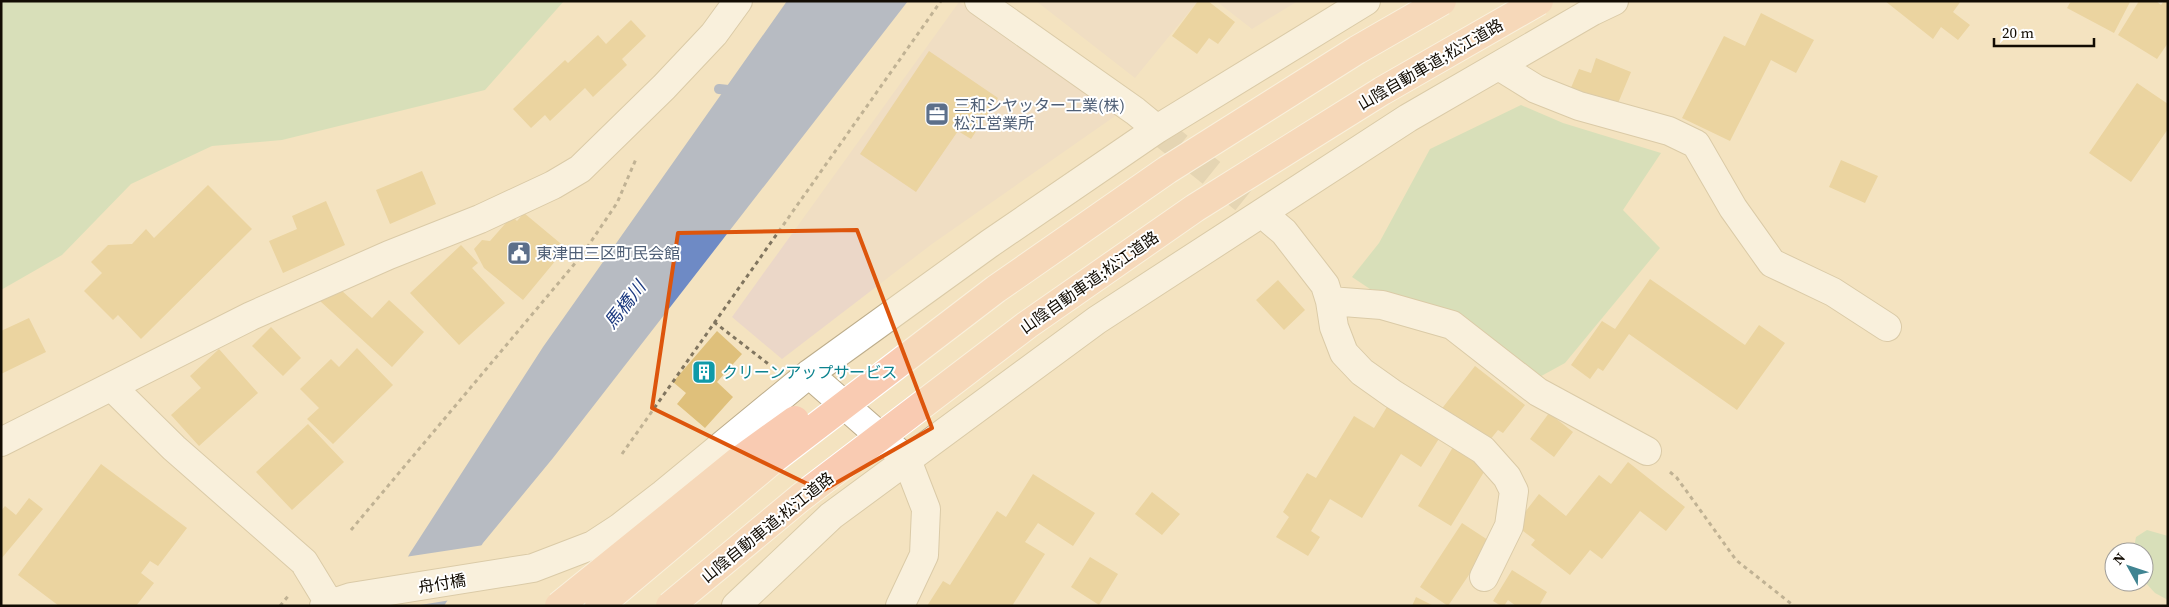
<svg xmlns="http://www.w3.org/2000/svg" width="2169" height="607" font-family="'Source Serif 4','Noto Sans JP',serif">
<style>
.commercial{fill:#ebd7c8}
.green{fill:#b6dab1}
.water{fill:#6e8ac5}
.pier{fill:#f4e3c0}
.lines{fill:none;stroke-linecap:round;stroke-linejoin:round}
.stream{stroke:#6e8ac5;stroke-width:10}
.building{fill:#dfc07b}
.street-tunnel{stroke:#d2c3a4;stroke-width:28;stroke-dasharray:28 14;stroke-linecap:butt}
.street-casing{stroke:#bcac8a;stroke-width:30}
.path{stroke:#80755f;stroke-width:3;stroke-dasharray:4 4;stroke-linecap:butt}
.street{stroke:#fff;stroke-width:28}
.highway-bridge-casing{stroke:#fff;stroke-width:30;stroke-linecap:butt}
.highway-bridge{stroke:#f9cbb2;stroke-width:28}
.marked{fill:none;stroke:#dd550c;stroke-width:4;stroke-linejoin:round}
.labels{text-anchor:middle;stroke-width:4;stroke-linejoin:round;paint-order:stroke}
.street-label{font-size:16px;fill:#120c03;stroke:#fff}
.service-label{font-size:16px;fill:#4e5e75;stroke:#fff;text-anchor:start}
.culture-label{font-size:16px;fill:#0d838f;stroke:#fff;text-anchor:start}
.water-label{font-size:18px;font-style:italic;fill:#1b397f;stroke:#fff}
</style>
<rect width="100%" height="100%" fill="#f4e3c0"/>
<!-- commercial -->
<path class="commercial" d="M1036,1H1198L1135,78Z
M1216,1H1298L1252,29Z
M959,2L1118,114L932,244L782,359L732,317Z"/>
<!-- green -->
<path class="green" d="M1,1H564L485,90L282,140L212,146L131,184L62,255L1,290Z
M1521,105L1563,123L1661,153L1623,210L1660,248L1565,363L1534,380L1444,311L1394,294L1370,289L1352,277L1379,243L1430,149Z
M2147,530L2168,536V600L2155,593L2144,581V552H2133L2136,537Z"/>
<!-- water -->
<path class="water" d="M787,1H908L553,458L483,543L444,606H381L410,553L543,347Z"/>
<!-- pier -->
<path class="pier" d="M484,545L451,600L414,606H378L405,557Z"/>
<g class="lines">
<!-- stream -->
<path class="stream" d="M719,89L738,91"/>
</g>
<!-- building -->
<path class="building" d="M1198,1H1208L1235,22L1218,44L1209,38L1197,54L1172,36Z
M1885,1H1961L1953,12L1970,25L1958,40L1941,27L1933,39Z
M2071,1H2128L2130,2L2114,33L2067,8Z
M2139,1H2156L2161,5L2164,1H2168V43L2157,59L2118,35Z
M1761,13L1814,40L1796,73L1771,60L1730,141L1682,118L1724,36L1745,46Z
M631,20L646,36L622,59L627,65L593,97L585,88L550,121L545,115L531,128L513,109L565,60L568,63L598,35L606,44Z
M929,51L998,98L971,139L958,131L916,192L860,154Z
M1596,58L1631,72L1616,108L1570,90L1579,69L1591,73Z
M2137,83L2168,104V129L2131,182L2089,153Z
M1841,160L1878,176L1865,203L1829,187Z
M422,171L436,204L390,224L376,190Z
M208,185L252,229L141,339L118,315L113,320L84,291L102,273L91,262L108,245L132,244L146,229L154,238Z
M326,201L345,245L283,273L269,241L297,229L292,216Z
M524,213L566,248L523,300L484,268L474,249L482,240L490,241L512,216L517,221Z
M461,245L478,263L472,268L505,303L459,345L410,293Z
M1650,279L1745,345L1759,325L1785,343L1737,410L1629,334L1603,371L1598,368L1590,379L1571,365L1602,321L1615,329Z
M1278,280L1305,310L1284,330L1256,300Z
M341,290L372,318L389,300L424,332L392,367L320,301Z
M29,318L46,352L1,374V331Z
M271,327L301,358L283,376L252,346Z
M717,331L742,354L717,382L733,397L705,428L677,404L686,393L673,382Z
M357,348L393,385L333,444L307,419L319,408L300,389L331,359L339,367Z
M219,349L258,393L199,446L171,415L201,388L190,376Z
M1475,366L1525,405L1503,433L1498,430L1485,446L1440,411Z
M1390,402L1442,434L1421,467L1401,454L1362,518L1330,499L1311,531L1320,537L1308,556L1276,537L1289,517L1283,512L1307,473L1316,478L1354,416L1374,428Z
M1549,413L1573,432L1554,457L1530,439Z
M308,424L344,462L292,510L256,472Z
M1453,447L1487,467L1451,526L1418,506Z
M1628,462L1685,507L1666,531L1640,511L1602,559L1590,550L1570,575L1531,545L1535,540L1515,525L1539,494L1566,516L1599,475L1611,484Z
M101,464L187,528L158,566L150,561L141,573L154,583L136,606H59L18,575Z
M1033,474L1095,513L1073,546L1038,523L1025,542L1045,554L1012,606H927L943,581L950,585L997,511L1006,517Z
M1152,492L1180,514L1162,535L1135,514Z
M29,498L43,509L1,559V511L5,506L16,515Z
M1462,523L1491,542L1448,606L1420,587Z
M1090,557L1118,574L1099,605L1071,587Z
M1512,570L1547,592L1539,606H1516L1508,600L1504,606H1501L1493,601Z
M1416,597L1434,606H1412Z"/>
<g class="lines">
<!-- street-tunnel -->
<path class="street-tunnel" d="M1157,129L1271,221"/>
<!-- street casing -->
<g class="street-casing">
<path id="street" d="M979,1L1135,111L1157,129
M1499,66L1536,89L1579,106L1669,131L1696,144L1733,208L1772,263L1833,292L1887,327
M1271,221L1284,232L1325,285L1330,301L1334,327L1344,353L1362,372L1393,394L1483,450L1507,477L1514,491L1509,526L1484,577
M1330,301L1382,305L1452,325L1538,392L1647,451
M809,374L907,460L926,509L924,555L900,606
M112,387L174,448L304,562L329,603
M1,442L251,316L389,255L480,219L553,185L580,169L664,87L714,34L738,1
M324,606L351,597L533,568L593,545L619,528L663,494L809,374L989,244L1157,129L1366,1
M736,606L831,516L1097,320L1408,118L1593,11L1614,1"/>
</g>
<!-- path -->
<path class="path" d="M714,322L771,366
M622,454L941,1
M1670,472L1677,478L1736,560L1794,606
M351,530L582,255L617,203L636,159
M280,606L289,595"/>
<!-- street -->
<use href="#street" class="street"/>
<!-- highway-bridge casing -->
<g class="highway-bridge-casing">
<path id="highway-bridge" d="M559,606L738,461L795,420
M599,606L775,458L996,289L1167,170L1357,50L1442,1
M670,606L800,498L1027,325L1195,208L1382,91L1539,1"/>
</g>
<!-- highway-bridge -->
<use href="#highway-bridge" class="highway-bridge"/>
</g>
<!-- marked area -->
<path d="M0 0H2169V607H0ZM857,230L932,428L822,491L652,408L678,233Z" fill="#f4e3c0" fill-opacity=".55" fill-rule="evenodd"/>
<path class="marked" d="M857,230L932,428L822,491L652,408L678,233Z"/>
<!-- icons -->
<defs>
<g id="office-square" transform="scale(1.25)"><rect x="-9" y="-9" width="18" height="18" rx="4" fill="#5c6f8a" stroke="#fff"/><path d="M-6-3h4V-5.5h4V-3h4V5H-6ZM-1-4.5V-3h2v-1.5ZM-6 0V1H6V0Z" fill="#fff"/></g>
<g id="civic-square" transform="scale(1.25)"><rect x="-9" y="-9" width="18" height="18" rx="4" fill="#5c6f8a" stroke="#fff"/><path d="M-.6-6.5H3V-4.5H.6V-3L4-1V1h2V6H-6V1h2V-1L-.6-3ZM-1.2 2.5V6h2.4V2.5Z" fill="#fff"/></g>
<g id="building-square" transform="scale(1.25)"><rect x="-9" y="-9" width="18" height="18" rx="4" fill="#0f9aa8" stroke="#fff"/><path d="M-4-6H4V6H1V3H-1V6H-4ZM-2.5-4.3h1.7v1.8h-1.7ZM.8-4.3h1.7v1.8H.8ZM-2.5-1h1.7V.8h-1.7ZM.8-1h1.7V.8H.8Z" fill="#fff"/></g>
</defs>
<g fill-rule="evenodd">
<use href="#office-square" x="937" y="114"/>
<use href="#civic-square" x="519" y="253"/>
<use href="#building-square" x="704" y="372"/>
</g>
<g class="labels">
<!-- street labels -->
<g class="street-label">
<text transform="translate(1430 64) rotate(-30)" y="6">山陰自動車道;松江道路</text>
<text transform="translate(1089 282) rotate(-35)" y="6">山陰自動車道;松江道路</text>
<text transform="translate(767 527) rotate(-39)" y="6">山陰自動車道;松江道路</text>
<text transform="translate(442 583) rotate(-9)" y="6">舟付橋</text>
</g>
<!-- service labels -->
<g class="service-label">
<text x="954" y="111">三和シヤッター工業(株)<tspan x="954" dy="18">松江営業所</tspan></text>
<text x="536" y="259">東津田三区町民会館</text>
</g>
<!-- culture labels -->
<g class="culture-label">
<text x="722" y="378">クリーンアップサービス</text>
</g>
<!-- water labels -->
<g class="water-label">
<text transform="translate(625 305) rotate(-52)" y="6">馬橋川</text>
</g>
</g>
<!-- border -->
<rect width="2169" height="607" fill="none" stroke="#120c03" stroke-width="5"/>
<!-- north arrow -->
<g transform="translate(2129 567) rotate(310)"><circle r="24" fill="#ffffff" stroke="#a09e9a"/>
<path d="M0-4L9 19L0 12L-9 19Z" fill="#408492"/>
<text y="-8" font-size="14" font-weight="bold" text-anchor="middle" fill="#120c03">N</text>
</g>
<!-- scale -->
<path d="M1994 38v8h100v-8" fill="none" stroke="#120c03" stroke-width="2.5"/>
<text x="2002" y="38" font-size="15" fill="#120c03" stroke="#ffffff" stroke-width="4" paint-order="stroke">20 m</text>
</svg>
